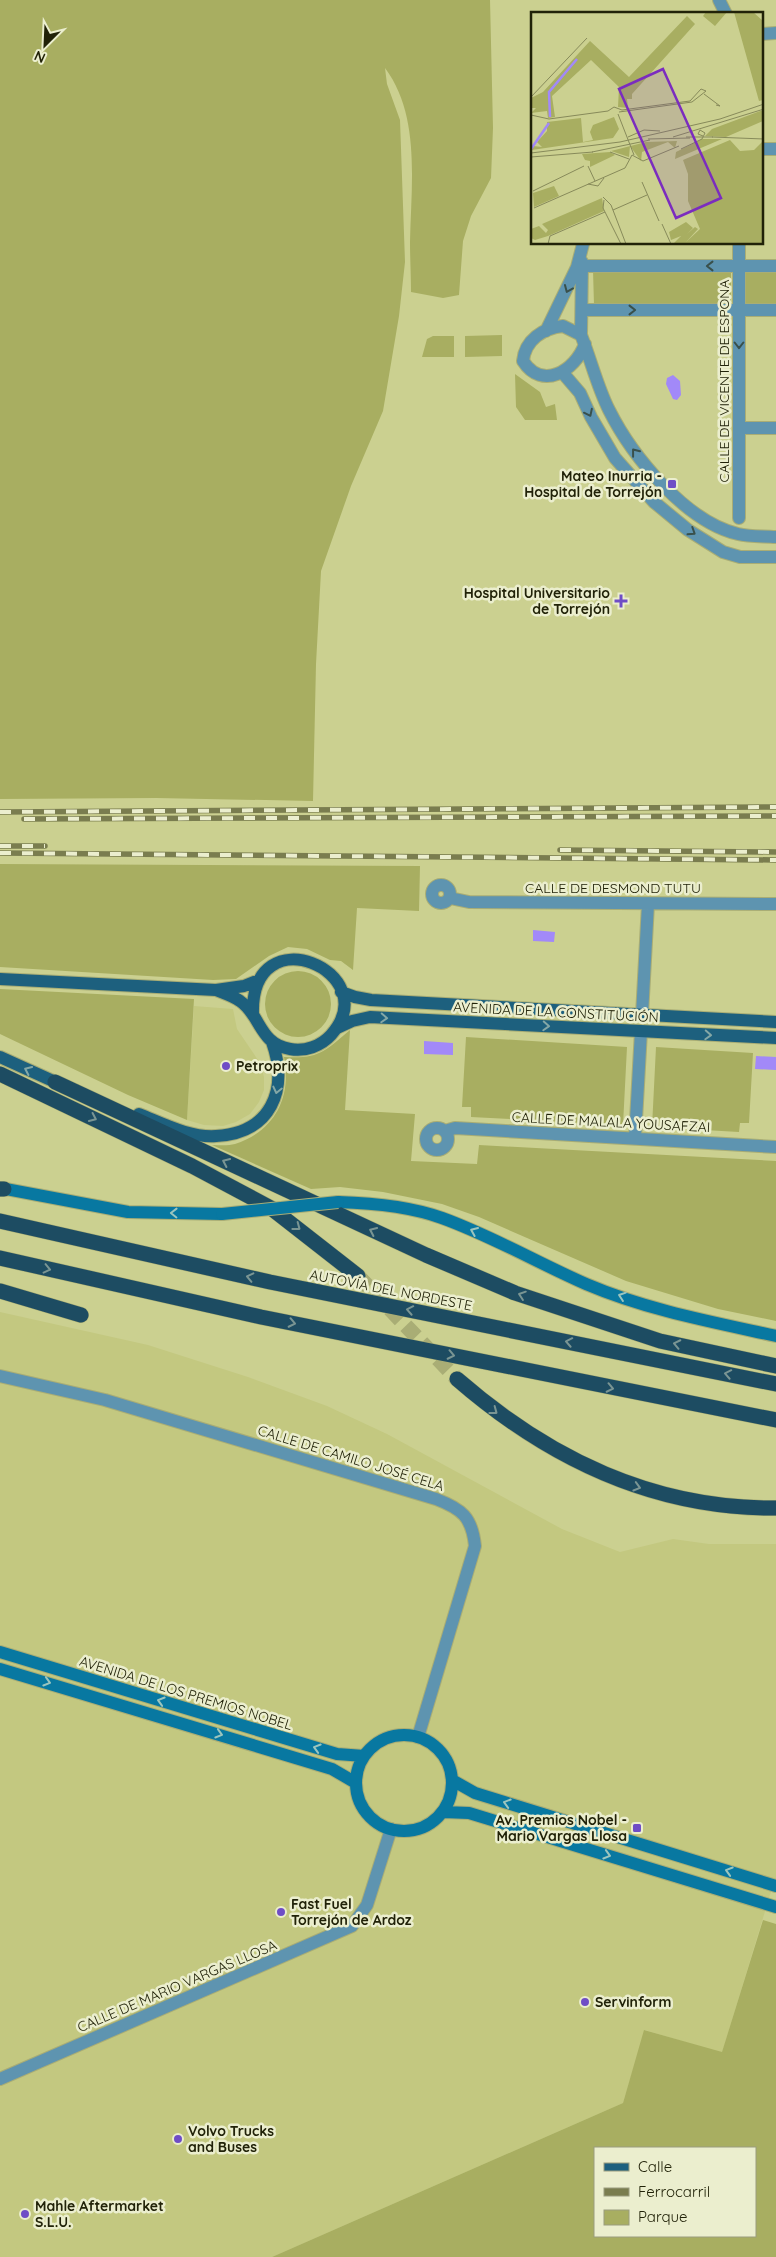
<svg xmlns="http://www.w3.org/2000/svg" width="776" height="2257" font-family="Quicksand,sans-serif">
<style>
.built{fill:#c3c880}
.green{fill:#a8ae61;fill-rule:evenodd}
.water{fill:#a289f8}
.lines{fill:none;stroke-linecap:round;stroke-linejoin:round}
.highway-tunnel{stroke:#a9ad75;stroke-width:15;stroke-dasharray:15 8;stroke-linecap:butt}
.street-casing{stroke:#a9ad75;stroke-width:14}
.secondary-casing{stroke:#a9ad75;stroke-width:14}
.primary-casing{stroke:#a9ad75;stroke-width:14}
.highway-casing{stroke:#a9ad75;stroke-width:16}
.street{stroke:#5e94b0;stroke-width:12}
.secondary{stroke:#0878a1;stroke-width:12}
.primary{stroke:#1d607e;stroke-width:12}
.highway{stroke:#1d4c62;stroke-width:15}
.rail-casing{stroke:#7a7d4f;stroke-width:5.5}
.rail{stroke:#ebeece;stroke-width:4;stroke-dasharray:11;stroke-linecap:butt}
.secondary-bridge-casing{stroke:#a9ad75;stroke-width:14;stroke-linecap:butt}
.secondary-bridge{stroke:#0878a1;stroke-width:12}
.oneway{stroke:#39504b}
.oneway2{stroke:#84a7a6}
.oneway3{stroke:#7a9593}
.oneway4{stroke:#9cc5be}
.poi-dot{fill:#6f4dc6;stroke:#ebeece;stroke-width:2}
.labels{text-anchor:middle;stroke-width:5;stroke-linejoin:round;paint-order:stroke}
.street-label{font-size:14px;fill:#212208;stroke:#ebeece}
.poi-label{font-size:14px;font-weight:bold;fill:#212208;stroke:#ebeece;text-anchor:start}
.inset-river{fill:none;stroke:#a289f8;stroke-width:2.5}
.inset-road{fill:none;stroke:#878a5a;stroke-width:1}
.view{fill:#7b2cbf;fill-opacity:0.15;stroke:#7b2cbf;stroke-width:2.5}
.inset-edge{fill:none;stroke:#212208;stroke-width:2.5}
</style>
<rect width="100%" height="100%" fill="#cbd090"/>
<!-- built -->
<path class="built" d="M194,1006L233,1009L237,1029L260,1063L264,1077V1090L259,1102L250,1114L236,1122L223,1126L204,1125L187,1120Z
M0,1312L148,1345L248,1377L327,1406L387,1434L562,1529L620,1552L673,1539L709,1544H776V1886L773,1885L722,2053L645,2030L623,2103L272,2257H0Z"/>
<!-- green -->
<path class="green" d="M0,0H490L493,128L491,178L471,216L463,241L459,295L443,298L411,292C411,275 410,258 410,242C411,185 421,116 385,68L387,84L400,120L405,262L399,316L383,411L351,486L321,571L316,664L313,801L156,798L0,799Z
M731,269V305H594L593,270Z
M744,269H776V306H744Z
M502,335V356L465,357V336Z
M433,336H454V357H422L427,339Z
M515,374L540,392L546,407L555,404L557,420H525L516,407Z
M0,864L420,866L419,911L357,908L353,970L341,961L330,960L307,949L288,947L269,956L236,979L213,980L0,967Z
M265 1004a33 33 0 1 1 66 0a33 33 0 1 1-66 0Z
M0,989L194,999L187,1120L128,1095L0,1034Z
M350,1030L345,1110L415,1114L411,1161L477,1164L479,1145L776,1161V1321L718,1309L626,1281L479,1217L442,1204L383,1192L340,1187L311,1189L212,1145C219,1145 228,1146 235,1144C275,1131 292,1097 284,1057C319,1059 324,1052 350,1030Z
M466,1037L627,1047L623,1125L471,1117V1107H462Z
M656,1047L753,1053L749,1123H740L739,1132L652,1127Z
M763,1920L776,1924V2257H272L623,2103L644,2030L722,2052ZM595,2148H755V2236H595Z"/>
<!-- water -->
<path class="water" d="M673,375L680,381L681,395L677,400L673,399L666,384L667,378Z
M533,930L555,932L554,942L533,941Z
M424,1041L453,1043V1055L424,1054Z
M756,1056L776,1057V1070L755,1069Z"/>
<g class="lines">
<!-- highway-tunnel -->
<path class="highway-tunnel" d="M358,1276L457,1379"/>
<!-- street casing -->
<g class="street-casing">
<path id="street" d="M719,0L726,14
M762,34L776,33
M762,149H776
M581,266H776
M583,310H776
M546,331L577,267L583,244
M581,335L582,262
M585,344C575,371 542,391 523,361C525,340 543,328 563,326L581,335C591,360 597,386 609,410C632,456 686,522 738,534C750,537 763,536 776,537
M562,372L580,393L591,417L615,458L654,502L688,530L723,552L740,557H776
M739,428H776
M739,518V244
M432 894a9 9 0 1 1 18 0a9 9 0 1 1-18 0Z
M450,898L469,902L776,904
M642,1015L648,904
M426 1139a11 11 0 1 1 22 0a11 11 0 1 1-22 0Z
M445,1131L455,1128L776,1147
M635,1138L641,1031
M0,1376L105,1400L436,1499C462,1509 472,1517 475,1546L418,1737
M0,2079L352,1926L367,1905L391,1829"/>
</g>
<!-- secondary casing -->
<g class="secondary-casing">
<path id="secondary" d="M0,1188L128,1212L222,1214
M338,1202C372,1203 409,1206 442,1218C492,1236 538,1263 586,1284C647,1310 712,1322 776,1336
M0,1652L337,1754L364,1756
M0,1669L332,1769L356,1783
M356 1783a48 48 0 1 1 96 0a48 48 0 1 1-96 0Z
M452,1780L475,1793L776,1886
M443,1812L469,1813L776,1907"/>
</g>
<!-- primary casing -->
<g class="primary-casing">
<path id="primary" d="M0,979L216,990L244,986L259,980
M216,990C223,993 233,996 240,1001C261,1015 259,1044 290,1049C305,1052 321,1046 331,1035C387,972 250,913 253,1014
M341,992L355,997L371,1000L776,1022
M337,1028L352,1021L370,1017L776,1038
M0,1057L64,1086
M139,1114C162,1123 190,1138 216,1136C271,1133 289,1090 272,1042"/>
</g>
<!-- highway casing -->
<g class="highway-casing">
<path id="highway" d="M0,1074L192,1166L271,1208L358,1276
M55,1082L426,1255L515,1293L660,1341L776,1366
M0,1189H4
M0,1221L270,1282L776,1384
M0,1258L261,1317L776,1420
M0,1291L81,1315
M457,1379C549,1459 653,1509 776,1508"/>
</g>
<!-- street -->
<use href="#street" class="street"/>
<!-- secondary -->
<use href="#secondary" class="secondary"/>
<!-- primary -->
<use href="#primary" class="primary"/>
<!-- highway -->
<use href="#highway" class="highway"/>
<!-- rail casing -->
<g class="rail-casing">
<path id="rail" d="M0,812L776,807
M24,819L776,816
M0,846H45
M560,850L776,852
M0,853L776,860"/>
</g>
<!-- rail -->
<use href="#rail" class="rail"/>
<!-- secondary-bridge casing -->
<g class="secondary-bridge-casing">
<path id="secondary-bridge" d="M222,1214L338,1202"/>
</g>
<!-- secondary-bridge -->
<use href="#secondary-bridge" class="secondary-bridge"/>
</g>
<!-- one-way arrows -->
<defs><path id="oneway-chevron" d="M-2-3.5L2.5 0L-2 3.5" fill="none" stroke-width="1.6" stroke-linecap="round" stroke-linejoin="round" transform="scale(1.25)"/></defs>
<g class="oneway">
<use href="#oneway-chevron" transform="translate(710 266) rotate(180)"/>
<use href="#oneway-chevron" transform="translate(568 289) rotate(113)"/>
<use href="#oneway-chevron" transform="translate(632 310)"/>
<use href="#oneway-chevron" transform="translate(739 345) rotate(90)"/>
<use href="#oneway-chevron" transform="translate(589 413) rotate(64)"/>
<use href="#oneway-chevron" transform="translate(635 452) rotate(-128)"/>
<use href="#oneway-chevron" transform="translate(692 532) rotate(33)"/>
</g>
<g class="oneway2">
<use href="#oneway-chevron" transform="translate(384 1018) rotate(3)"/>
<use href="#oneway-chevron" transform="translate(546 1026) rotate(3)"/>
<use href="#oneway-chevron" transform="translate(708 1035) rotate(3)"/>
<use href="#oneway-chevron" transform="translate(28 1070) rotate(-155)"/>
<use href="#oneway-chevron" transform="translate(277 1090) rotate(103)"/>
</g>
<g class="oneway3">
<use href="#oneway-chevron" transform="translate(93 1118) rotate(25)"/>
<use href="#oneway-chevron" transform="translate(226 1162) rotate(-155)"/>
<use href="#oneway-chevron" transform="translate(297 1227) rotate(37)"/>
<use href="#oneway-chevron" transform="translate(373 1231) rotate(-155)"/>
<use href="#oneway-chevron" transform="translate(47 1269) rotate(13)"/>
<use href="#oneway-chevron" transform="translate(250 1277) rotate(-167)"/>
<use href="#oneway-chevron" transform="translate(522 1295) rotate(-161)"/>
<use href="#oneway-chevron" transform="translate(410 1310) rotate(-169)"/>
<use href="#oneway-chevron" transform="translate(292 1323) rotate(12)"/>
<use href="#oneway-chevron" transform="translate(569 1342) rotate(-169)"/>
<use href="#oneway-chevron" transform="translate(677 1344) rotate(-168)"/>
<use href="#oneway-chevron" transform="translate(451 1355) rotate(12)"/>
<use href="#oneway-chevron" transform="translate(728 1374) rotate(-169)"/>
<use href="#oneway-chevron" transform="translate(610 1388) rotate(12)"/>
<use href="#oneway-chevron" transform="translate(494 1411) rotate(37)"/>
<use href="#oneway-chevron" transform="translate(637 1487) rotate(16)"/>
</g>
<g class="oneway4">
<use href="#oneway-chevron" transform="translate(174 1213) rotate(-179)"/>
<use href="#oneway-chevron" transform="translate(474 1231) rotate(-157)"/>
<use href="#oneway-chevron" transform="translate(622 1296) rotate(-161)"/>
<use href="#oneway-chevron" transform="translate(47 1682) rotate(17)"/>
<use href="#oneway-chevron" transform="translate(161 1701) rotate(-163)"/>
<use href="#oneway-chevron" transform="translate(219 1734) rotate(17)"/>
<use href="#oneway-chevron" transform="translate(317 1748) rotate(-163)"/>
<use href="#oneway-chevron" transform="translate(507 1803) rotate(-163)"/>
<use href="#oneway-chevron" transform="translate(607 1855) rotate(17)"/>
<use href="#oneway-chevron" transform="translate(729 1871) rotate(-163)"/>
</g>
<!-- markers -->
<g class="poi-dot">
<rect x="667" y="479" width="10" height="10" rx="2.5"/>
<path d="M618.5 593.5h5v5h5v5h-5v5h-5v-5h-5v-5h5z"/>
<circle cx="226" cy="1066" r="5"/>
<rect x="632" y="1823" width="10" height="10" rx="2.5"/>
<circle cx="281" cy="1912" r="5"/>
<circle cx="585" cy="2002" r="5"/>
<circle cx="178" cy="2139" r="5"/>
<circle cx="25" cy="2214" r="5"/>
</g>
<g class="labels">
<!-- street labels -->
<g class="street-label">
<text transform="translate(724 381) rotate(-90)" y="5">CALLE DE VICENTE DE ESPONA</text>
<text x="613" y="893">CALLE DE DESMOND TUTU</text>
<text transform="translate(556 1012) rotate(3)" y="5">AVENIDA DE LA CONSTITUCIÓN</text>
<text transform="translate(611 1122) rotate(3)" y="5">CALLE DE MALALA YOUSAFZAI</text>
<text transform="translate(391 1290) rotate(11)" y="5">AUTOVÍA DEL NORDESTE</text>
<text transform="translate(351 1458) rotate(17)" y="5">CALLE DE CAMILO JOSÉ CELA</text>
<text transform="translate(186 1693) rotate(17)" y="5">AVENIDA DE LOS PREMIOS NOBEL</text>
<text transform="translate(177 1986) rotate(-23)" y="5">CALLE DE MARIO VARGAS LLOSA</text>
</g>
<!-- poi labels -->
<g class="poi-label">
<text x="662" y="481" text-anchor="end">Mateo Inurria -<tspan x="662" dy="16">Hospital de Torrejón</tspan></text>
<text x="610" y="598" text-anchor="end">Hospital Universitario<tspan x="610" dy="16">de Torrejón</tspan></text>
<text x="236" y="1071">Petroprix</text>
<text x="627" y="1825" text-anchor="end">Av. Premios Nobel -<tspan x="627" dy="16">Mario Vargas Llosa</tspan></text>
<text x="291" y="1909">Fast Fuel<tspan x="291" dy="16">Torrejón de Ardoz</tspan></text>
<text x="595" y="2007">Servinform</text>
<text x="188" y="2136">Volvo Trucks<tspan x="188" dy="16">and Buses</tspan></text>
<text x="35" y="2211">Mahle Aftermarket<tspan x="35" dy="16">S.L.U.</tspan></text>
</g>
</g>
<!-- overview -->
<g transform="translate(531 12)">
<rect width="232" height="232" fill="#cbd090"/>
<path d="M175,0H196L184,14L172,4ZM203,0H222L232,9V88L228,89ZM156,4L164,12L101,82V87H96L97,96L87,95L88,75L60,48L21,84L24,105L17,106L16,99L0,101L5,96H0V86L12,80L59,29L98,65ZM232,98V109L195,125L174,124L181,117ZM83,105L88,117L82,126L1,138L2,134L11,135L6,130L16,119V110L50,106L52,130L62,128L59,120L62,113ZM171,127H191L144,147L145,140ZM199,128L209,139L223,138L232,129V232H142L150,224L140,228L138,220L155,210L162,216L156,222L164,215L167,217L155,230L169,217L157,189V162L152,148ZM146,129L144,136L137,130L111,140L110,149L99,134L98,145L80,139L115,130ZM79,140L84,143L59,155V149L54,148L51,142ZM23,174L28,184L3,195L2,181ZM71,186L73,199L17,224L4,228L0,226V217L8,214L15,221L17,218L11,212Z" fill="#a8ae61"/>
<path class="inset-river" d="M19,105L18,80L46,47M0,137L18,111"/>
<path class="inset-road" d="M173,82L189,94L185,93M0,85L56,26M87,102L103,143M0,103L18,107L77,99L83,95L91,98L159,89L170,77L175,79L161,90L88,100M97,125L113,118L129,119M142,125L233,97M155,125H182M181,125L233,127M117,127L159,126M150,137L171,127L174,121L169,118L167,122L172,124M61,140L119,128M79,140L98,147M0,141L89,130L189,107L233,92M0,145L62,140M57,154L64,169M111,170L128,209M57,172L67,174L73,166M2,179L53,154M72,185L80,193L95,232M73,188L72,196L90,232M3,196L94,156L101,143L112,149L148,134M82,198L116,183M131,212L140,232M17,232L19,224L74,200"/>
<path class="view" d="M132,57L190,186L145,206L88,77Z"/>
<rect width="232" height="232" class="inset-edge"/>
</g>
<!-- legend -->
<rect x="594" y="2147" width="162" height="90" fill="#ebeece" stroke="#9a9c7f"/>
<rect x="604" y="2163" width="25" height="8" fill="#1d607e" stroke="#9a9c7f"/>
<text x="638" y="2172" font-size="15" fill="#212208">Calle</text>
<rect x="604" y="2188" width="25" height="8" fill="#7a7d4f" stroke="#9a9c7f"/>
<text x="638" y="2197" font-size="15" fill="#212208">Ferrocarril</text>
<rect x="604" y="2210" width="25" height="15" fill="#a8ae61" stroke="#9a9c7f"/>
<text x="638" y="2222" font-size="15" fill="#212208">Parque</text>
<!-- north arrow -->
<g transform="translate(45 45) rotate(204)" stroke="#ebeece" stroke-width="4" paint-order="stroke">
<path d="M0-4L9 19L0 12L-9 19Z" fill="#212208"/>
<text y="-8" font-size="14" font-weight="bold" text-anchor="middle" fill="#212208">N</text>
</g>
</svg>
